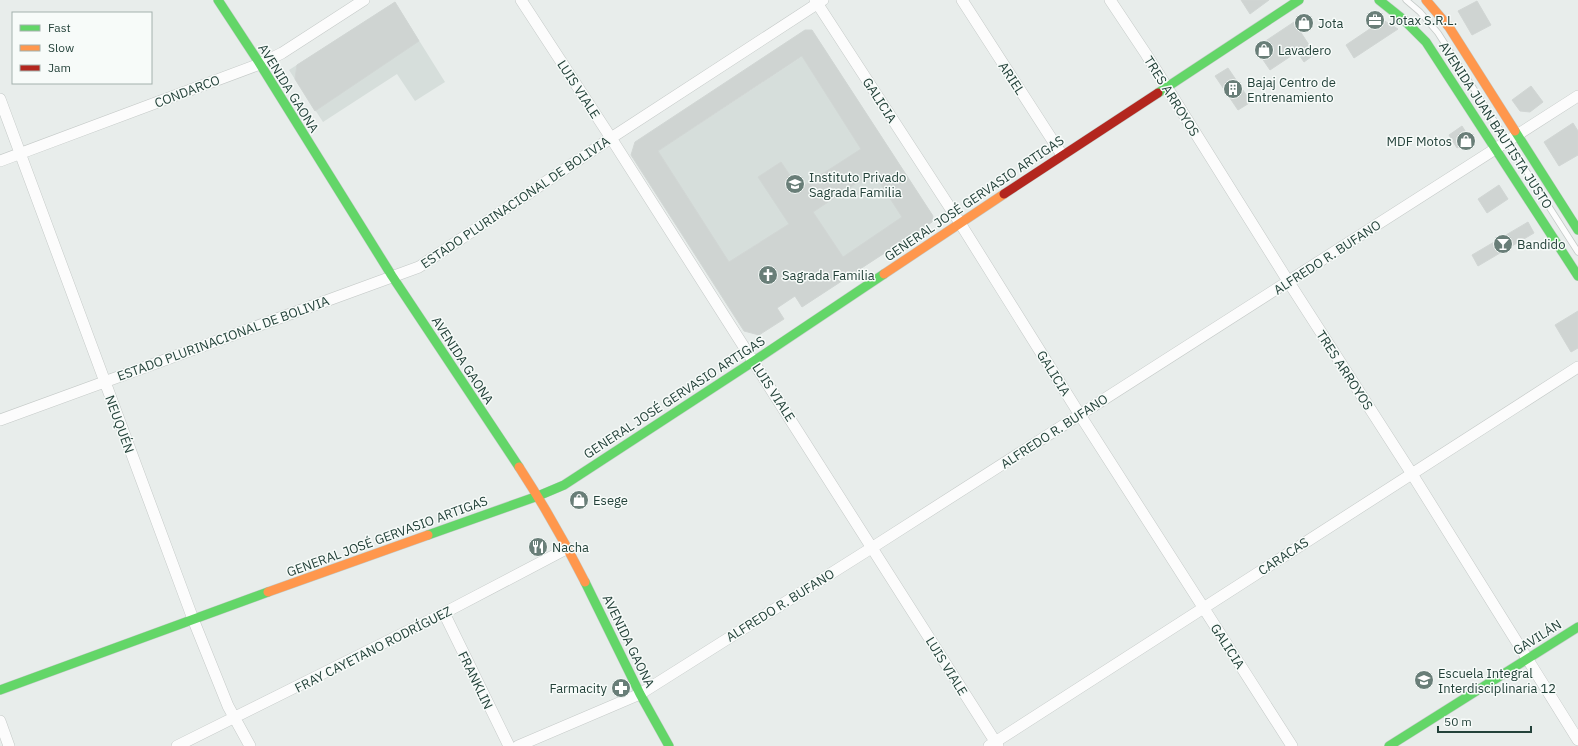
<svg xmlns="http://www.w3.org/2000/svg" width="1578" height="746" font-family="'IBM Plex Sans',sans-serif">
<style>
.built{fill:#d6dedb}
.building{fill:#cfd4d2;stroke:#d1d6d4;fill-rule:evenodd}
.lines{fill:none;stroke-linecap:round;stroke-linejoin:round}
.lane-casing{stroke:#c5cac8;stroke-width:7}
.street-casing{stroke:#c5cac8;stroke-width:12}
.fast-casing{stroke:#c3cbc8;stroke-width:10}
.slow-casing{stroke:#c3cbc8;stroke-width:10}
.jam-casing{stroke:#c3cbc8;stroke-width:10}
.lane{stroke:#fcfcfc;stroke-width:5.5}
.street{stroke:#fcfcfc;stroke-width:11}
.fast{stroke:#63d668;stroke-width:9}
.slow{stroke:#ff974d;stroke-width:9}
.jam{stroke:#b3261e;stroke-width:9}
.labels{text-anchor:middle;stroke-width:3;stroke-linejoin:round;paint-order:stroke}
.poi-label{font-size:13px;fill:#24423a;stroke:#f7fbf9;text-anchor:start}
.street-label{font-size:13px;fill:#24423a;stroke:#f7fbf9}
</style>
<rect width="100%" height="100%" fill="#e8edeb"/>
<!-- built -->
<path class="built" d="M395,2L445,82L415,101L397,74L323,122L289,70Z
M821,44L933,216L932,222L802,307L760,242L729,263L658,151Z"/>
<!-- building -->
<path class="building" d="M1241,0H1269L1250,14Z
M1477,1L1491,25L1472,35L1458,11Z
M395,2L419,41L315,111L295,79L297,65Z
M1383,20L1398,29L1354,58L1346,45Z
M1294,22L1315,54L1304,62L1297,52L1270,70L1255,48Z
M805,30H812L933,216L932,222L802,307L795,296L777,308L784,319L759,335L744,331L631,155L635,142ZM802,56L861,149L799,189L781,162L758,177L789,224L729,262L658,151ZM873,172L902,217L843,257L813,212Z
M1228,68L1251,102L1238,110L1215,76Z
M1531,86L1543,102L1530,112L1520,111L1512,100Z
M1573,123L1578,131V155L1559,166L1544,142Z
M1462,126L1469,137L1466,142L1457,148L1449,135Z
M1499,185L1508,199L1487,213L1478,199Z
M1528,222L1534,233L1478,266L1472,255Z
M1578,311V348L1571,352L1555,325Z"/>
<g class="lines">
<!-- lane casing -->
<g class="lane-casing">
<path id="lane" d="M1406,0L1420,12L1438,33L1578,252"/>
</g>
<!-- street casing -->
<g class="street-casing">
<path id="street" d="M521,0L611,138L998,746
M815,0L960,223L1080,415L1292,746
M962,0L1062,155
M1110,0L1146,54L1288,281L1412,474L1578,740
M0,99L193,619L228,706L250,746
M0,161L260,64L282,53L364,0
M0,420L419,267L611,138L823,0
M444,613L509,746
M0,721L9,746
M177,746L444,613L568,548
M518,746L640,694L873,547L1578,96
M989,746L1578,367"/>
</g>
<!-- fast casing -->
<g class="fast-casing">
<path id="fast" d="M218,0L260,64L392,276L519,467
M1379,0L1404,20L1426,42L1578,276
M1158,93L1299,0
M1515,131L1578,230
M428,535L538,496L564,485L754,361L884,274
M585,582L640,694L669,746
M0,690L268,592
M1389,746L1578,627"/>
</g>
<!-- slow casing -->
<g class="slow-casing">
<path id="slow" d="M1426,0L1449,27L1515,131
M884,274L1004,194
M519,467C543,504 565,542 585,582
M268,592L428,535"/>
</g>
<!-- jam casing -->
<g class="jam-casing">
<path id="jam" d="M1004,194L1158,93"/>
</g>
<!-- lane -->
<use href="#lane" class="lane"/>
<!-- street -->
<use href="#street" class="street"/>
<!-- fast -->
<use href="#fast" class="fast"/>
<!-- slow -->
<use href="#slow" class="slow"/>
<!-- jam -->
<use href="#jam" class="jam"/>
</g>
<!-- icons -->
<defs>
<g id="office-disc" transform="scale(1)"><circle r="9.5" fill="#697e78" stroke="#f7fbf9"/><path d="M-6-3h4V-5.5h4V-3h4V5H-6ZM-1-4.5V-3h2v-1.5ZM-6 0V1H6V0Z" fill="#fff"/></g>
<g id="shop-disc" transform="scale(1)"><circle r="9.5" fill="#697e78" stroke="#f7fbf9"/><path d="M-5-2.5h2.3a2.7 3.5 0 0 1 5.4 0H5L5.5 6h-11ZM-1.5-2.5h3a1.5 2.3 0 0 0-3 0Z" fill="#fff"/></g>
<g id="building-disc" transform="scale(1)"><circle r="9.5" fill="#697e78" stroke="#f7fbf9"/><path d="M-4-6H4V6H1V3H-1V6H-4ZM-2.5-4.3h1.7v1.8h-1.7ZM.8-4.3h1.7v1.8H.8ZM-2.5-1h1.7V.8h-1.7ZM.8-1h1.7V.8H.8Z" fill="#fff"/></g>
<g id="school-disc" transform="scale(1)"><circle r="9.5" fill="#697e78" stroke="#f7fbf9"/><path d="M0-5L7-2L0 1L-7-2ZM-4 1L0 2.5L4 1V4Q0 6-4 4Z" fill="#fff"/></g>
<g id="bar-disc" transform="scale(1)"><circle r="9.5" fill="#697e78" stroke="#f7fbf9"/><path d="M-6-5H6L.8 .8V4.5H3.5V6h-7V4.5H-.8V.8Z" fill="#fff"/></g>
<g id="church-disc" transform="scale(1)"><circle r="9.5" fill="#697e78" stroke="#f7fbf9"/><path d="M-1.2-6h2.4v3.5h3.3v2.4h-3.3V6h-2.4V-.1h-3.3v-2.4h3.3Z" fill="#fff"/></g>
<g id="restaurant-disc" transform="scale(1)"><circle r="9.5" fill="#697e78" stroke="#f7fbf9"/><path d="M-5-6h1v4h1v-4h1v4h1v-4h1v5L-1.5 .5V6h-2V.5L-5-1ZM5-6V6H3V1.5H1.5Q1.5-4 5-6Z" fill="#fff"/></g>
<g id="pharmacy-disc" transform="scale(1)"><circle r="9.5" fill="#697e78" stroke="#f7fbf9"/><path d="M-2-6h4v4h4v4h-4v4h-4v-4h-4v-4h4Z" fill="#fff"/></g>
</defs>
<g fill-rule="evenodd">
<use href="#office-disc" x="1375" y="20"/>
<use href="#shop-disc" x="1304" y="23"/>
<use href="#shop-disc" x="1264" y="50"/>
<use href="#building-disc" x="1233" y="89"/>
<use href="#shop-disc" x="1466" y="141"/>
<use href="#school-disc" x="795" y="184"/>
<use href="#bar-disc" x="1503" y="244"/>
<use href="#church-disc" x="768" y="275"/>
<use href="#shop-disc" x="579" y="500"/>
<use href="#restaurant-disc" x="538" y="547"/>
<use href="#school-disc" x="1424" y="680"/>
<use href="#pharmacy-disc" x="621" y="688"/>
</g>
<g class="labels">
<!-- poi labels -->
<g class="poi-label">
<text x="1389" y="25">Jotax S.R.L.</text>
<text x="1318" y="28">Jota</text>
<text x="1278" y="55">Lavadero</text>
<text x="1247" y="87">Bajaj Centro de<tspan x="1247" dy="15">Entrenamiento</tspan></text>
<text x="1452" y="146" text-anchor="end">MDF Motos</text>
<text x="809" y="182">Instituto Privado<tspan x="809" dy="15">Sagrada Familia</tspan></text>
<text x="1517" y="249">Bandido</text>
<text x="782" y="280">Sagrada Familia</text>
<text x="593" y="505">Esege</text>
<text x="552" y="552">Nacha</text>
<text x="1438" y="678">Escuela Integral<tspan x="1438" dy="15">Interdisciplinaria 12</tspan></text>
<text x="607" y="693" text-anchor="end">Farmacity</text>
</g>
<!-- street labels -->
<g class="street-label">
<text transform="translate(1012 78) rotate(57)" y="5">ARIEL</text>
<text transform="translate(289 88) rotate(58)" y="5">AVENIDA GAONA</text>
<text transform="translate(579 89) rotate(57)" y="5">LUIS VIALE</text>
<text transform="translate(187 91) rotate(-21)" y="5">CONDARCO</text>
<text transform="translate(1172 96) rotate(58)" y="5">TRES ARROYOS</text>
<text transform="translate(880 100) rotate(57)" y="5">GALICIA</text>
<text transform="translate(1496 125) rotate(57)" y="5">AVENIDA JUAN BAUTISTA JUSTO</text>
<text transform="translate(974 198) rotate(-34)" y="5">GENERAL JOSÉ GERVASIO ARTIGAS</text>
<text transform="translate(515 202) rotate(-34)" y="5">ESTADO PLURINACIONAL DE BOLIVIA</text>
<text transform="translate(1327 257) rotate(-33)" y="5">ALFREDO R. BUFANO</text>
<text transform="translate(223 338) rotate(-20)" y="5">ESTADO PLURINACIONAL DE BOLIVIA</text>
<text transform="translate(463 360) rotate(57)" y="5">AVENIDA GAONA</text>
<text transform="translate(1345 370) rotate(57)" y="5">TRES ARROYOS</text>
<text transform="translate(1054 373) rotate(58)" y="5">GALICIA</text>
<text transform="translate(774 392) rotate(57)" y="5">LUIS VIALE</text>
<text transform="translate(674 397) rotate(-33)" y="5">GENERAL JOSÉ GERVASIO ARTIGAS</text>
<text transform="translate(120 424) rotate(70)" y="5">NEUQUÉN</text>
<text transform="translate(1054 431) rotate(-33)" y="5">ALFREDO R. BUFANO</text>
<text transform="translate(387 536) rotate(-20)" y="5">GENERAL JOSÉ GERVASIO ARTIGAS</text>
<text transform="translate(1283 556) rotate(-33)" y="5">CARACAS</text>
<text transform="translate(780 605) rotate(-32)" y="5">ALFREDO R. BUFANO</text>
<text transform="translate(1537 637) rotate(-32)" y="5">GAVILÁN</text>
<text transform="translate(629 641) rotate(64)" y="5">AVENIDA GAONA</text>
<text transform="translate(1228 646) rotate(57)" y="5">GALICIA</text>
<text transform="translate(373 649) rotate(-27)" y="5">FRAY CAYETANO RODRÍGUEZ</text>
<text transform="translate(947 666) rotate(58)" y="5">LUIS VIALE</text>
<text transform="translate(476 680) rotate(64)" y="5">FRANKLIN</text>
</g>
</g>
<!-- legend -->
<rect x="12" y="12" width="140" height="72" fill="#f7fbf9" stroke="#a3b1ad"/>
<rect x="20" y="25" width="20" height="6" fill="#63d668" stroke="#a3b1ad"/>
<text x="48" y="32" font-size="12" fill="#24423a">Fast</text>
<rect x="20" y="45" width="20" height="6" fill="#ff974d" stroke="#a3b1ad"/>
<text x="48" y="52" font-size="12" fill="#24423a">Slow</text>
<rect x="20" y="65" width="20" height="6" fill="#b3261e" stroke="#a3b1ad"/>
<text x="48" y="72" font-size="12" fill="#24423a">Jam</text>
<!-- scale -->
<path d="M1438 726v6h93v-6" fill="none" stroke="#24423a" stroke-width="2"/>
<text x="1444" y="726" font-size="12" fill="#24423a" stroke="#f7fbf9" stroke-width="3" paint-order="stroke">50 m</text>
</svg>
